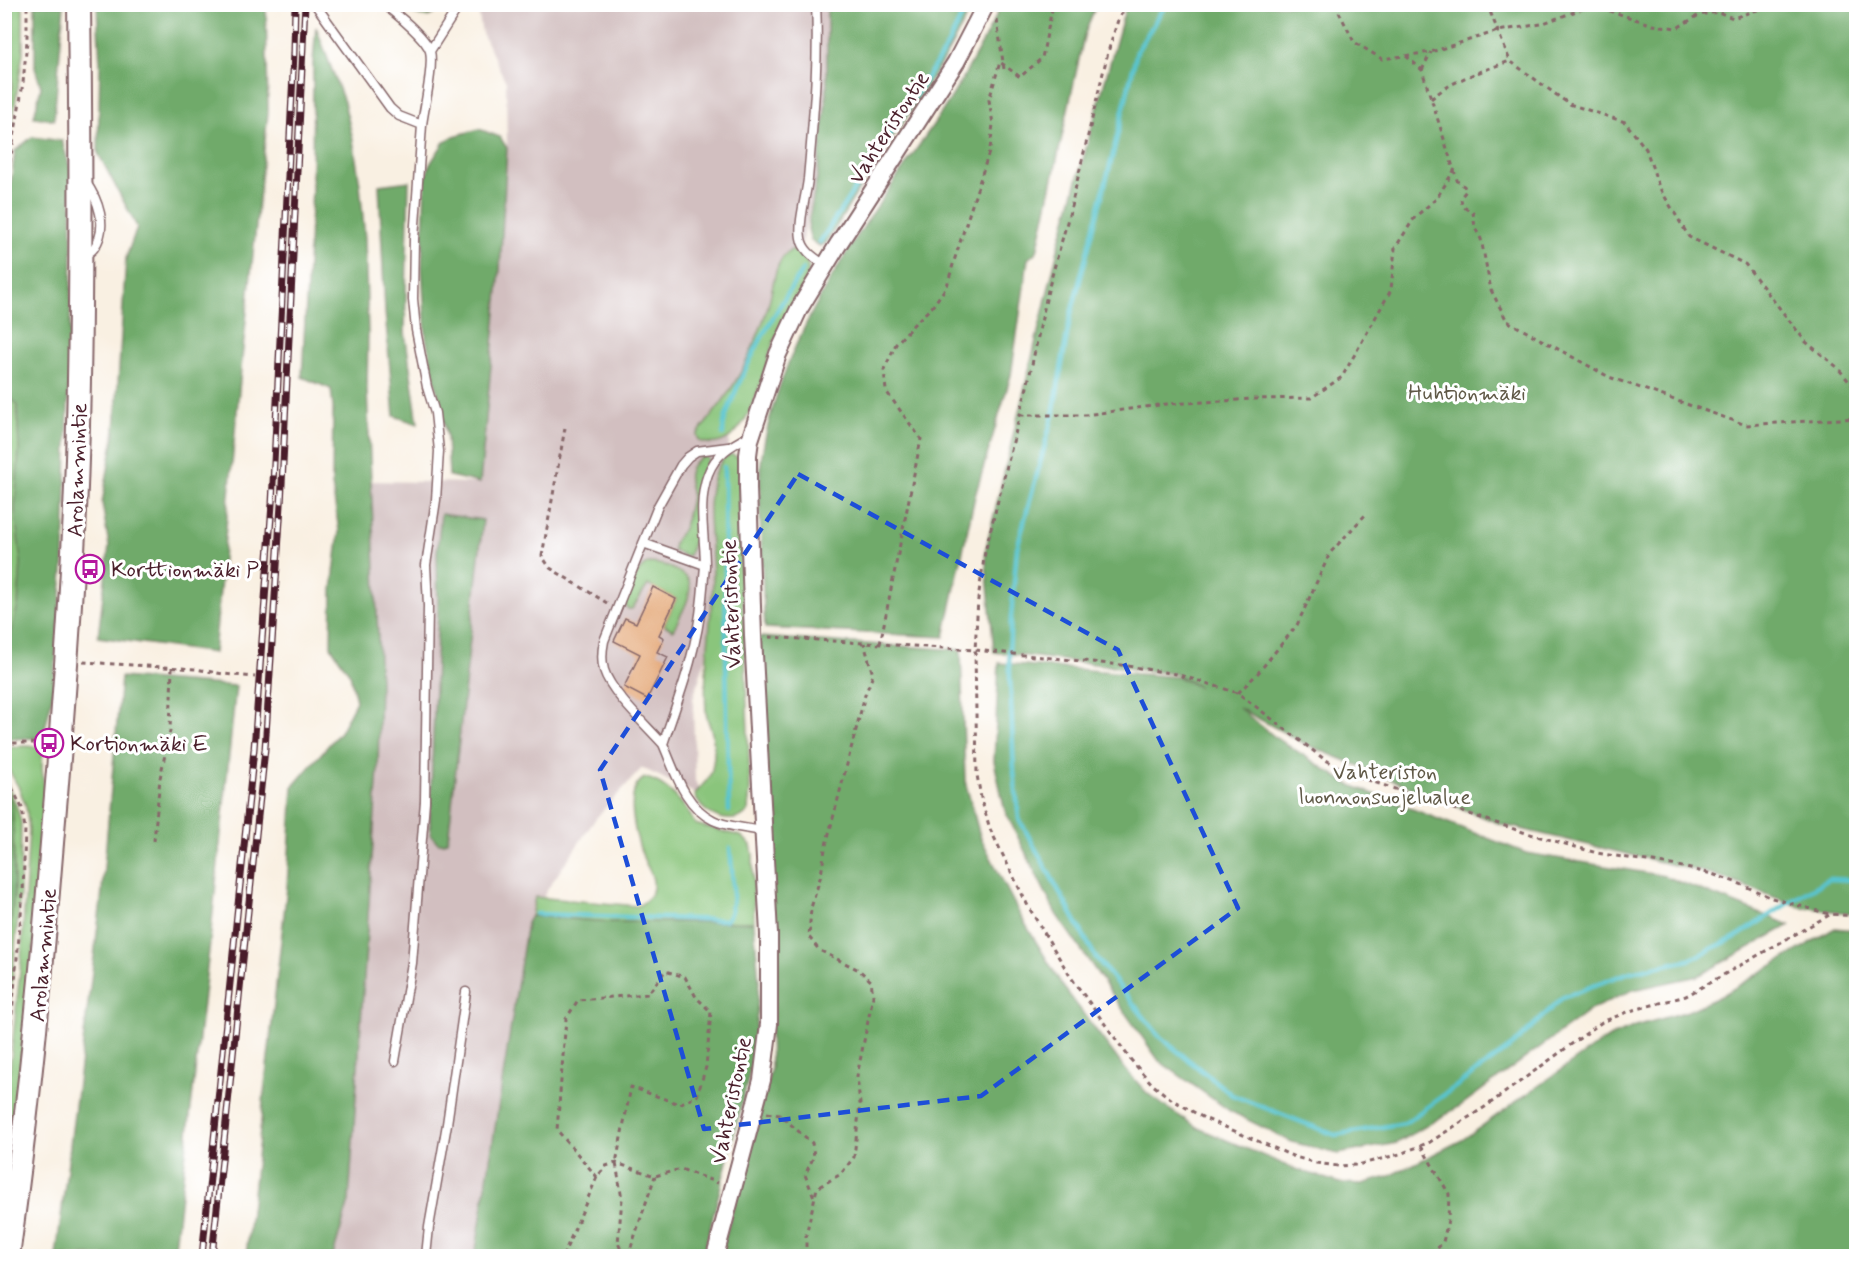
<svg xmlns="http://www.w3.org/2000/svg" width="1861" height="1261" font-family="Mynerve,sans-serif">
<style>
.industrial{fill:#d2bfc0}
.green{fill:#8ac57b;stroke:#6a7253;stroke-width:1.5}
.forest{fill:#6faa6b;stroke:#5c644b;stroke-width:1.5}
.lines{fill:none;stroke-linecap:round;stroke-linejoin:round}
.stream{stroke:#58c5d0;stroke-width:4.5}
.building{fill:#e6ae81}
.lane-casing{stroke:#87686b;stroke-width:11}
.street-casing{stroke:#87686b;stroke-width:20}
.secondary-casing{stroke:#87686b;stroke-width:26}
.path{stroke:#87686b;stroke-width:3;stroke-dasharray:4.5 4.5;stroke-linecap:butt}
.lane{stroke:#fff;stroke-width:8}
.street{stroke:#fff;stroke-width:16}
.secondary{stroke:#fff;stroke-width:22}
.rail-casing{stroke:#4a1f2b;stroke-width:7}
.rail{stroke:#fff;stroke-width:4.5;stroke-dasharray:14;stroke-linecap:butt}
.marked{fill:none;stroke:#1d4ed8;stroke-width:4.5;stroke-dasharray:12 8;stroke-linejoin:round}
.labels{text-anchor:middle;stroke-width:6;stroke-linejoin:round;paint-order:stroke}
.street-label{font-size:22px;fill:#4a1f2b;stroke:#fff}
.park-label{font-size:22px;fill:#605947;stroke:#fff}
.poi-label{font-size:22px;fill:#4a1f2b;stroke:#fff;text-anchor:start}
</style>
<rect width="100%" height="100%" fill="#fff"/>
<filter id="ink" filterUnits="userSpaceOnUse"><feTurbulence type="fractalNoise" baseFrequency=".0167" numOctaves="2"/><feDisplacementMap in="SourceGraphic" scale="12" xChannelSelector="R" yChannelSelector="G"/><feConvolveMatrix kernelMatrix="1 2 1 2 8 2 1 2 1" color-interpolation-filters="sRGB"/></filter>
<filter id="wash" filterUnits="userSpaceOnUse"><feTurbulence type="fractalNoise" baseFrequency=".008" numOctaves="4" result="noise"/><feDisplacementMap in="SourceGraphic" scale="24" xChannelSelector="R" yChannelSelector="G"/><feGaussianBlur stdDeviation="1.35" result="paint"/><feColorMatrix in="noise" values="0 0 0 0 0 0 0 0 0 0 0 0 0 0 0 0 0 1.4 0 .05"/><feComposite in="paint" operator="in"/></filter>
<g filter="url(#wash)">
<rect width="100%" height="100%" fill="#f9f0e2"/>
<!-- industrial -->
<path class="industrial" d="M477,5H827V94L817,179L790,292L732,405L714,631L693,699L695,781L705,798L642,768L596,818L551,884L527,923L475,1256H333L349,1201L378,768L368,481L480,483L500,269L507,148L506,82L482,33Z"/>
<!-- green -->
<path class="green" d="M13,5H23V52L12,126L9,125L12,84Z
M793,249C804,253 811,264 808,275C799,298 784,318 774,341C762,372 748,459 699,441L697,435C705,424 714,413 722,402C742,375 758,338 768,306C774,288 773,258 793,249Z
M5,392L17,404L19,449L15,510L21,563L18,605L5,656Z
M732,454L739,458L741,464L740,511L750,789L748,811C733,829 701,815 695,795C701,783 711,782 713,764C715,754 714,743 712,733C710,725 706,718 706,711C703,667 712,623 713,578C713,547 705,514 712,483C715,472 720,457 732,454Z
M704,456L708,459L697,486L695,537L689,555L685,556L673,550C673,539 679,537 683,529C687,519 689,507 691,497C692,488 687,481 689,473C691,465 696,459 704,456Z
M648,563C658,563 666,565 675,570C679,572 684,574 687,578C697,590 679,618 673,630L664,625L676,599L648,585L632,609H628L625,605C625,592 636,570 648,563Z
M24,746L43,747L42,767L45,795L40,885L5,1217L4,1126L21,961L29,830L26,807L19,788L7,767L5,761V748Z
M5,778L16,804L21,822L20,894L5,1060L4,992L14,894L13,806L5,785Z
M645,778C666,781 686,806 695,824L741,836L751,845L753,854L754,922H609L531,916L535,897L638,906C645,902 652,896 653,888C655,876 647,868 643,857C636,838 622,789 645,778Z"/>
<!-- forest -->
<path class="forest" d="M35,5H64L54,120L34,117L41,87L35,68Z
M97,5H266L268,112L242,359L214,653L98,637L109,546L102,503L115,431L126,258L137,227L98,153L100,64Z
M401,5H442C428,25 419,16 401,5Z
M827,5H972C945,65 905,118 869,173C856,193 844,215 831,235L826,243L820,246L811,241L808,229L809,218L817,179L827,94Z
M1002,5H1096L1084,36L1037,251L1028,259L1011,375L975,496L944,637L765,628C763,597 762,567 761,537C760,509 758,483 762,455C783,322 875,214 947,104C968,72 984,38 1002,5Z
M1128,5H1856V914L1801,907L1712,874L1500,824L1305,744L1239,708L1275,737L1348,784L1526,853L1665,876L1790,925L1698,976L1633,990L1592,1009L1460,1106L1397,1143L1338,1154L1292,1142L1230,1111L1159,1061L1056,914L1005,811L994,761L999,663L1178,677L1199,687L1176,674L994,652L985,552L1060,241L1126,6Z
M316,27L344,102L353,140L360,185L365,239L368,333L367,390L380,682L378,768L349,1201L333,1256H246L287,887L293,786L340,732L356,701L350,674L331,647L332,590L339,531L332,485L333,408L331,389L302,377L312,189L313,61Z
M479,129L500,137L507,148L500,269L480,483L449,476L447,437L426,338L422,267L425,180L430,164L444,142L454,136Z
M32,137L62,141L71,171L72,257L64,558L53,693L43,738L5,739V656L18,605L21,563L15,510L19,449L17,404L4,392L9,198L15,151Z
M409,181L405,332L418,424L394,416L385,311L379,185Z
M441,514L483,520L449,832L447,841L444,843H438L431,835L430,820L438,608L437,553Z
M759,637L961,650L965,781L980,836L1020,915L1062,985L1126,1070L1147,1093L1167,1108L1198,1128L1295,1169L1340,1183L1362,1184L1388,1177L1462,1140L1595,1046L1611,1036L1636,1026L1688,1011L1721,996L1835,928L1856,930V1256H720L771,1068Z
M121,677L236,686L210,942L174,1256H56L101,901Z
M5,785L13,806L14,894L5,992Z
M531,916L609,922H754L759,982L754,1056L703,1256H475L527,923Z"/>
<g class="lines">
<!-- stream -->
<path class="stream" d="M1166,4L1137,51L1112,158L1070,318L1053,415L1017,548L1011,618L1009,653L1014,772L1019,819L1095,956L1160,1037L1232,1095L1335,1135L1405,1123L1512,1046L1563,997L1630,972L1689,960L1736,937L1788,903L1829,879L1856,880
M820,242L946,48L968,4
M723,434C723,422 725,419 729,408C747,359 775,313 803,269
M724,467C725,582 726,697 729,811
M536,914L726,920C738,909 731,865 730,848"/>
</g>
<g id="blocks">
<!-- building -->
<path class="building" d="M653,587L676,599L659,635L664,638L657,652L668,657L647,699L624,687L640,654L614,641L625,618L636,623Z"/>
</g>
</g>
<g filter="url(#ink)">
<use href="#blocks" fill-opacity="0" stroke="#87686b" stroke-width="1.5"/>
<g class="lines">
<!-- lane casing -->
<g class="lane-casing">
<path id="lane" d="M315,4L390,108L399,116L422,125L414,239L413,299L416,330L427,387L435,413L439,451L436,500L426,565L428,606L425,801L412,963L395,1061
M384,4C396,14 425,36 430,51C434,67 424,107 422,125
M816,4C819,62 813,121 808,179C806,197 798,222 801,238C803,251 815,258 825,265
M430,51L460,4
M4,93L6,4
M83,257C87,254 92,251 94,248C109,227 98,199 85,181
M751,435C732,445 716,453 708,474C697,503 705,536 705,566C704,576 703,587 702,598C697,651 680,694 663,744C675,771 684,806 713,820C727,827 747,828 763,831
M643,543L705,565
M663,744C646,725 611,693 604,670C601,660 602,651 604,641L658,506L681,465L688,457L697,451L728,447
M426,1256L429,1227L447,1124L466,992"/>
</g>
<!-- street casing -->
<g class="street-casing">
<path id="street" d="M715,1256L762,1080L769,1024V934L753,636L748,488V455L750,440L778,354L799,309L839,243L956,62L986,4"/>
</g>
<!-- secondary casing -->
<g class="secondary-casing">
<path id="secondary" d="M8,1256C27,1119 41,981 52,843C63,715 73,587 77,459C82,307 81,156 79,4"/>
</g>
<!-- path -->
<path class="path" d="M1127,4L1118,20L1108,52L1069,215L1048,290L1028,383L985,552L978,599L975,650L977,775L981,798L990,829L1028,906L1070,976L1131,1060L1153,1085L1171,1099L1204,1118L1295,1157L1316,1163L1338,1166L1358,1165L1400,1154L1430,1142L1485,1107L1602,1022L1630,1011L1686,996L1831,914L1856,916
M1335,4L1354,42L1382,59L1431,52L1498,31L1541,24L1593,5
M1487,4L1510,61L1569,104L1625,122L1646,149L1659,187L1689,237L1745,264L1806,342L1837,367L1856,390
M1592,5L1653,25L1677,28L1699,15L1718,12L1733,18L1775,4
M997,20L1004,69
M1406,56L1422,70L1458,183L1464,186L1466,191L1461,197C1461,206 1465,209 1473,212L1475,228L1481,239L1491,290L1507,321L1609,377L1746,425L1856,418
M1422,70L1431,52
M1431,99C1453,79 1483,71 1510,61
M4,139L13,140
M4,198L23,83L27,41V4
M1020,415H1085L1167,404L1255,399L1311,398L1342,377L1391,290L1395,248L1415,217L1436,199L1455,169
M565,428L542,556L550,568L607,603
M769,637L975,650L1121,665L1176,674L1238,693L1324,759L1353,775L1523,832L1597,853L1678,866L1712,874L1738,883L1772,898L1829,914
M880,644L921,439L886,391L884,370L896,344L915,323L932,307L947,286L954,261L990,149L993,124L989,100L1000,62L1020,77L1042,58L1053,4
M83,662L196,669L223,674L255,677
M1238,693L1258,673L1297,625L1330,553L1366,514
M4,743H42
M4,772L22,808L25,829L23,893L4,1099
M154,841L160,778L170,731L172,667
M767,1113L780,1115L812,1143L814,1156L805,1175L814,1197
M1421,1146L1449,1194L1448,1220L1443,1242L1431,1256
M597,1177L557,1130L566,1019L578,1000L648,994L665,971L685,977L696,997L711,1012L706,1067L697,1096L679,1104L631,1087L616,1163L622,1199L618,1243L624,1256
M563,1256L597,1177L606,1166L616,1163L655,1176L681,1169L718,1183
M628,1256L655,1176
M806,1256V1235L817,1188L841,1174L854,1157L860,1104L857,1076L873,996L871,981L859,970L819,950L809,937L811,908L821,875L825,849L865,695L873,675L864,643"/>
<!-- lane -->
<use href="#lane" class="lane"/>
<!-- street -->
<use href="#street" class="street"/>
<!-- secondary -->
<use href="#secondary" class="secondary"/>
<!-- rail casing -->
<g class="rail-casing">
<path id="rail" d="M202,1256L254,749L272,504L294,53L295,4
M212,1256L265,749L281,505L305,4"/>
</g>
<!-- rail -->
<use href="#rail" class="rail"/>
</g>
</g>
<!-- marked area -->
<path class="marked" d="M798,474L1118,650L1238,908L981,1096L704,1129L600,770Z"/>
<!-- icons -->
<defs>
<g id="bus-ring" transform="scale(1.5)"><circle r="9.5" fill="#fff" stroke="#b5179e" stroke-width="1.5"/><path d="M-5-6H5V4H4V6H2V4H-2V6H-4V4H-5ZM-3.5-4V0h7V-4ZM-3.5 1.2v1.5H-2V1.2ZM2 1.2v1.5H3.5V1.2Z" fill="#b5179e"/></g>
</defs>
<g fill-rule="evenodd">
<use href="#bus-ring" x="90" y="569"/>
<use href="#bus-ring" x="49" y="743"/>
</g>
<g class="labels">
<!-- street labels -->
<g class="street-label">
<text transform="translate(888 127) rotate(-57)" y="8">Vahteristontie</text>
<text transform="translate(76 470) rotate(-88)" y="8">Arolammintie</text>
<text transform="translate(730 604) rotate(-92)" y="8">Vahteristontie</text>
<text transform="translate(42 955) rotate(-85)" y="8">Arolammintie</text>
<text transform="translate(730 1100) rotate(-78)" y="8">Vahteristontie</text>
</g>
<!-- park labels -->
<g class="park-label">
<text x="1467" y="400">Huhtionmäki</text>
<text x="1385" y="779">Vahteriston<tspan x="1385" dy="25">luonnonsuojelualue</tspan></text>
</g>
<!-- poi labels -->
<g class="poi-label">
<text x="111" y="577">Korttionmäki P</text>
<text x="70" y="751">Kortionmäki E</text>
</g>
</g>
<!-- margin -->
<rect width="1861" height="1261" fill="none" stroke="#fff" stroke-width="24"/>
</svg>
